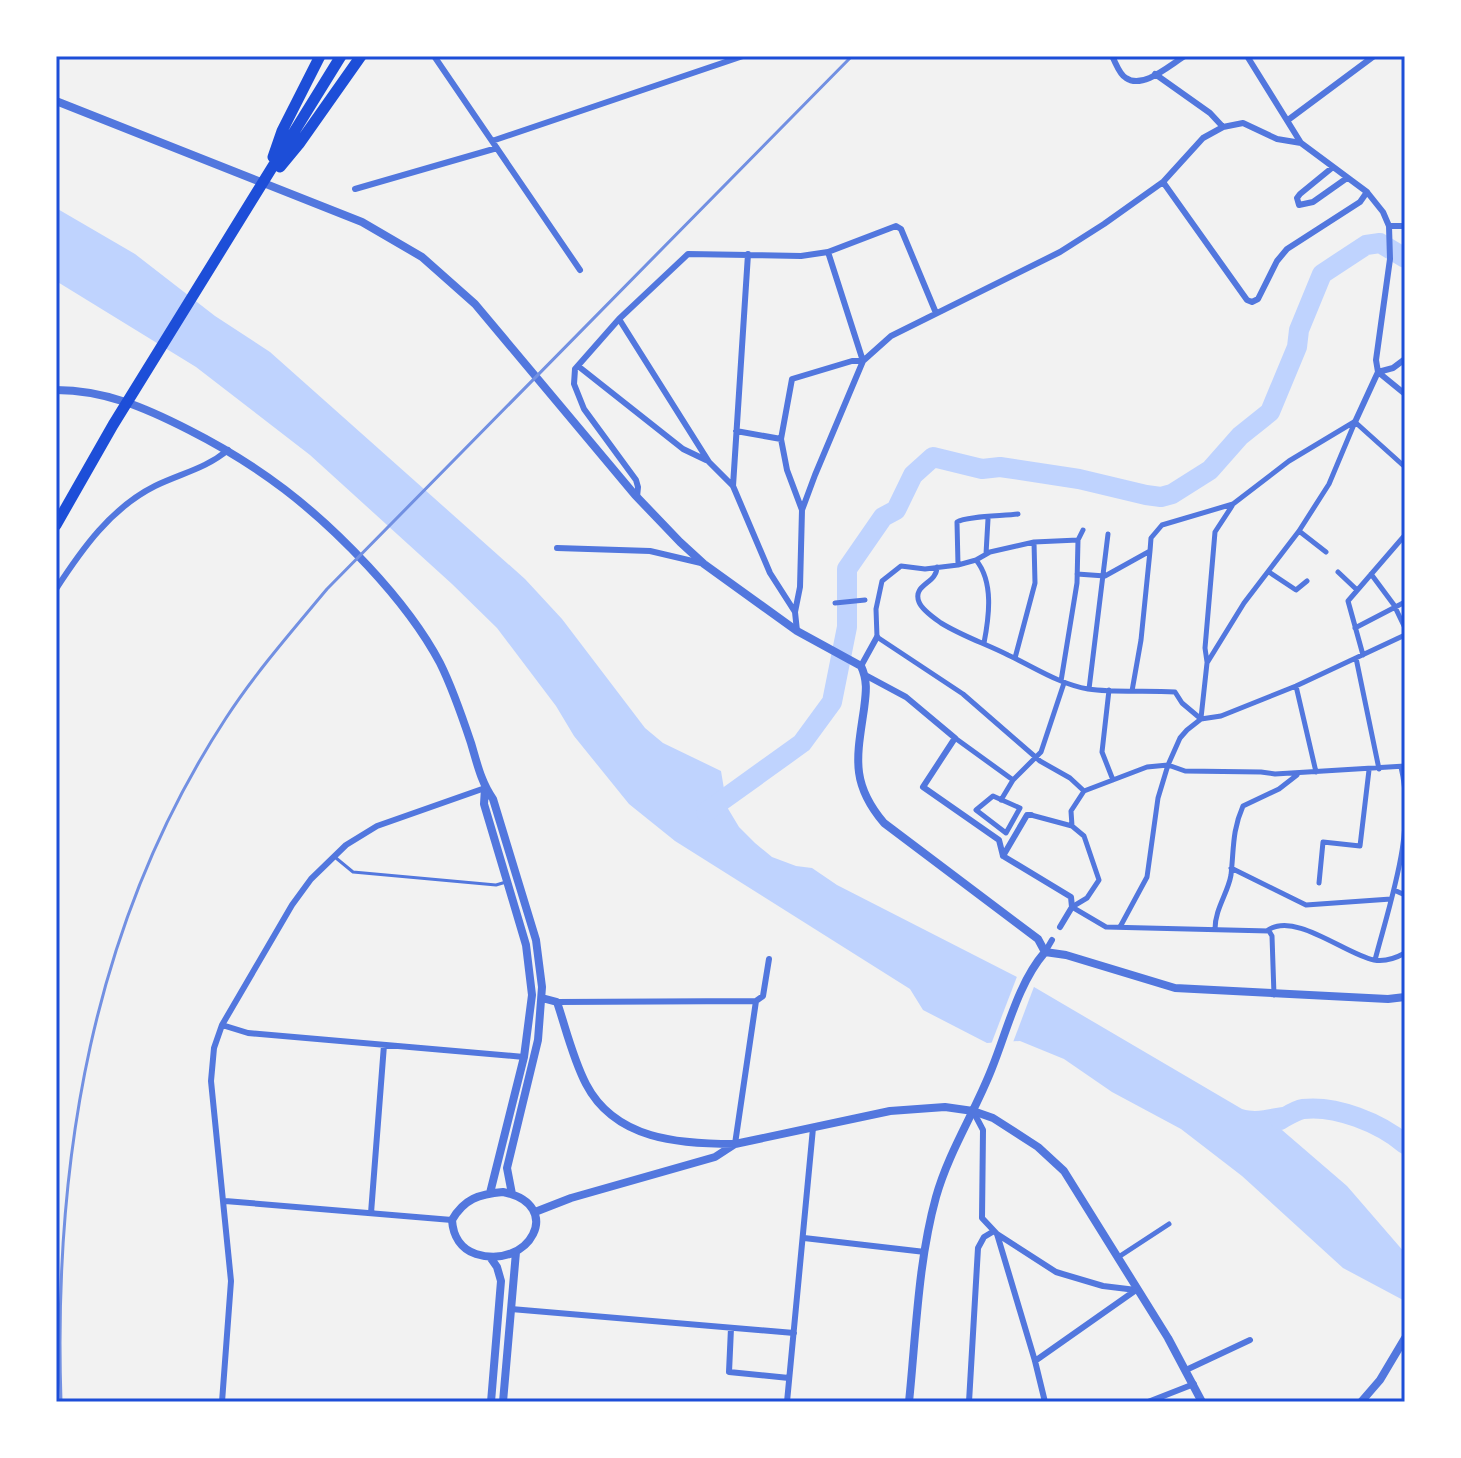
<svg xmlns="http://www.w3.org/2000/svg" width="1461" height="1458" font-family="Signika,sans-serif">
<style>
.water{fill:#bfd3fe}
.pier{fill:#f2f2f2}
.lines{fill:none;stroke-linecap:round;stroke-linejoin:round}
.river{stroke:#bfd3fe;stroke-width:20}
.service{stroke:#5277de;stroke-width:3}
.pedestrian{stroke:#5277de;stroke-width:5}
.minor{stroke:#5277de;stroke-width:6}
.tertiary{stroke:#5277de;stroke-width:8}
.trunk{stroke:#1d4ed8;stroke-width:11}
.rail{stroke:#7290e2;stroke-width:3}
.neatline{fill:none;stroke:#1d4ed8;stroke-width:3}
</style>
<rect width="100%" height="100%" fill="#f2f2f2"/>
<!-- water -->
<path class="water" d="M56,208L135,254L215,316L270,352L525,579L562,619L645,728L663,743L721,771L727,807L739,827L755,843L772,857L796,866L812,868L837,885L1017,977L1242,1109C1256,1113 1263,1110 1276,1108C1285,1106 1296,1108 1305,1108L1303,1113L1275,1124L1347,1186L1405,1253V1304L1403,1300L1343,1268L1242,1176L1181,1129L1112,1092L1064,1059L1020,1041L987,1043L923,1010L910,989L675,841L629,804L574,736L556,706L497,628L452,584L310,455L196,367L56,281Z"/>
<!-- pier -->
<path class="pier" d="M1018,974L1035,984L1012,1045L990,1047Z"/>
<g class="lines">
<!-- river -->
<path class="river" d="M706,812L802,743L832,702L847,627V569L883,517L896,510L913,475L933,457L982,469L1000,467L1079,479L1146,495L1161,497L1172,494L1210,470L1240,436L1270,412L1297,347L1299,330L1322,274L1366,245L1380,243L1405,258
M1280,1120C1287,1116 1296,1110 1303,1109C1336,1105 1380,1123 1405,1144"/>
<!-- service -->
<path class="service" d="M336,858L353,872L496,885L506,882"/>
<!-- pedestrian -->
<path class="pedestrian" d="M1355,422L1405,467
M1299,531L1326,552
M1078,540L1034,542L990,552L976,560L958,565L925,569L901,566L882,581L876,609L877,637L963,694L1040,761L1070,778L1084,791
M986,554L988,519
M976,560C994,582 989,617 984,643
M958,565L957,522C966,516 1004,516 1018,514
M937,567C937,584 912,584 919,602C922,610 934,618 941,623C962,636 986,644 1008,655C1034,667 1059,684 1088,689C1116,693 1146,690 1175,692L1182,703L1201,719
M1269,572L1296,590L1307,581
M1338,572L1356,589
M1077,574L1105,576L1150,551L1151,538L1162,525L1233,504L1289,461L1354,422
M1371,574L1394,605L1405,628
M835,603L865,600
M1355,628L1405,602
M1363,655L1348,601L1405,535
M1015,658L1035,583L1034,542
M1356,658L1379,769
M1207,662L1205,648L1215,532L1232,506
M1061,681L1077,583L1078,540L1083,530
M1296,686L1316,772
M1089,689L1108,534
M1109,690L1102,752L1113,780
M1132,691L1141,640L1150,551
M1201,718L1207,663L1244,603L1299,531L1329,484L1355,422
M955,738L1013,780
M993,796L1020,808L1006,833L976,810Z
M1001,800L1013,780L1041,752L1064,683
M1031,815L1072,826
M1231,868L1306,905L1391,899
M1319,883L1323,842L1360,846L1369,770
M1394,890L1405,895
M1120,927L1147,877L1158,798L1168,765L1180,738L1187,730L1201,719L1221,716L1296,686L1405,635
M1215,929C1215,909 1228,893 1231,875C1234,848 1232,831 1243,806L1279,789L1297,775
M1268,930C1296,912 1345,954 1374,960C1385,962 1396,958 1405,953
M1375,960C1391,899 1416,830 1401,767
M1274,995L1272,936L1269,931L1106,927L1072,907L1087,898L1099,880L1084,836L1072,826L1071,811L1084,791L1147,767L1168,765L1185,771L1261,772L1275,774L1405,766
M1117,1258L1169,1224"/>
<!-- minor -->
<path class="minor" d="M434,56L580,270
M1112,56C1116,63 1119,74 1126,78C1143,90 1171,64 1185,56
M1247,56L1301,143L1367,192L1383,212L1389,226L1390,259L1376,360L1378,372L1355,422
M1155,74L1210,113L1223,127
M1288,120L1374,56
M492,141L743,56
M1333,167L1300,194L1297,198L1299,205L1313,202L1347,178
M1163,182L1247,300L1252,302L1258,299L1277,261L1287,249L1360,202L1367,192
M355,189L497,148
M1389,226H1405
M828,252L863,361
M619,319L709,462L733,486L770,573L795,612L797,631
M578,366L683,449L706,460
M1378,372L1405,394
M1378,372L1393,368L1405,359
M736,431L781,439
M733,486L748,254
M637,497L638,487L636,480L584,409L574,384L575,369L619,319L688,254L801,256L828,252L896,226L901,229L936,313
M802,510L787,470L781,439L792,379L852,361H863
M557,548L650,551L701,563
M56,589C82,549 111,508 155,486C182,473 205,469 228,450
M795,612L800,587L802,510L815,475L863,361L891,336L1060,252L1104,224L1163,182L1203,138L1223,127L1243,123L1277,139L1301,143
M861,666L877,637
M865,675L906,697L955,738L923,787L999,840L1003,856
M1003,856L1071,897L1072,907L1060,927
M1003,856L1027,815H1031
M1045,952L1052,940
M557,1002L756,1001
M222,1025L248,1033L524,1057
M973,1111L983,1130L982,1218L997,1234L1035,1361L1045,1402
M735,1144L756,1001L763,996L769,959
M225,1201L452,1220
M371,1213L384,1045
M997,1234L1056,1272L1103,1286L1136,1290
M804,1238L925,1252
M511,1309L794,1333
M731,1328L729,1372L789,1378
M1035,1361L1136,1290
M1186,1370L1250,1340
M222,1402L231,1281L211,1081L214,1048L222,1025L292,905L311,879L346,845L377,826L485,788
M787,1402L813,1128
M969,1402L978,1248L984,1237L994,1231
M1148,1402L1194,1384"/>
<!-- tertiary -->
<path class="tertiary" d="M56,101L362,222L422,257L475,304L635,495L680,542L704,564L797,631L861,666C868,681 866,693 864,709C857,757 850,783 884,823L1038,939L1045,952
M56,390C105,390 146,408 189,430C260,466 313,507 368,566C395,595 421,627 440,663C453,689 462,716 471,743C477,763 481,782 493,799L536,940L542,987L538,1040L507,1168L512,1194
M485,788L484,804L526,945L532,995L524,1057L490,1193
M1045,952L1066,955L1175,988L1388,999L1405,997
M542,998L557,1002C566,1029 573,1059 586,1084C615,1140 680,1144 734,1144
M503,1192C566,1205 529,1271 476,1254C461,1249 453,1236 452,1220C464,1199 479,1194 503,1192Z
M535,1212L571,1198L715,1157L735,1144L890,1111L945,1107L973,1111L993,1118L1038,1147L1064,1171L1168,1338L1202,1402
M490,1257L497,1267L501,1281L491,1402
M503,1402L516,1252
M909,1402C916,1334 918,1262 936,1197C949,1151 975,1112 992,1068C1007,1031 1018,983 1045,952
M1361,1402L1380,1380L1405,1338"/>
<!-- trunk -->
<path class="trunk" d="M273,157L282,131L320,56
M280,167L299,144L361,56
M56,525L113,425L341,56"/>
<!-- rail -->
<path class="rail" d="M61,1402C53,1161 92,923 226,718C256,672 292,631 327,589L852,56"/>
</g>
<!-- border -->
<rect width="1461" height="1458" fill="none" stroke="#ffffff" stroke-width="116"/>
<rect x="58" y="58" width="1345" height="1342" class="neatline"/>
</svg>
